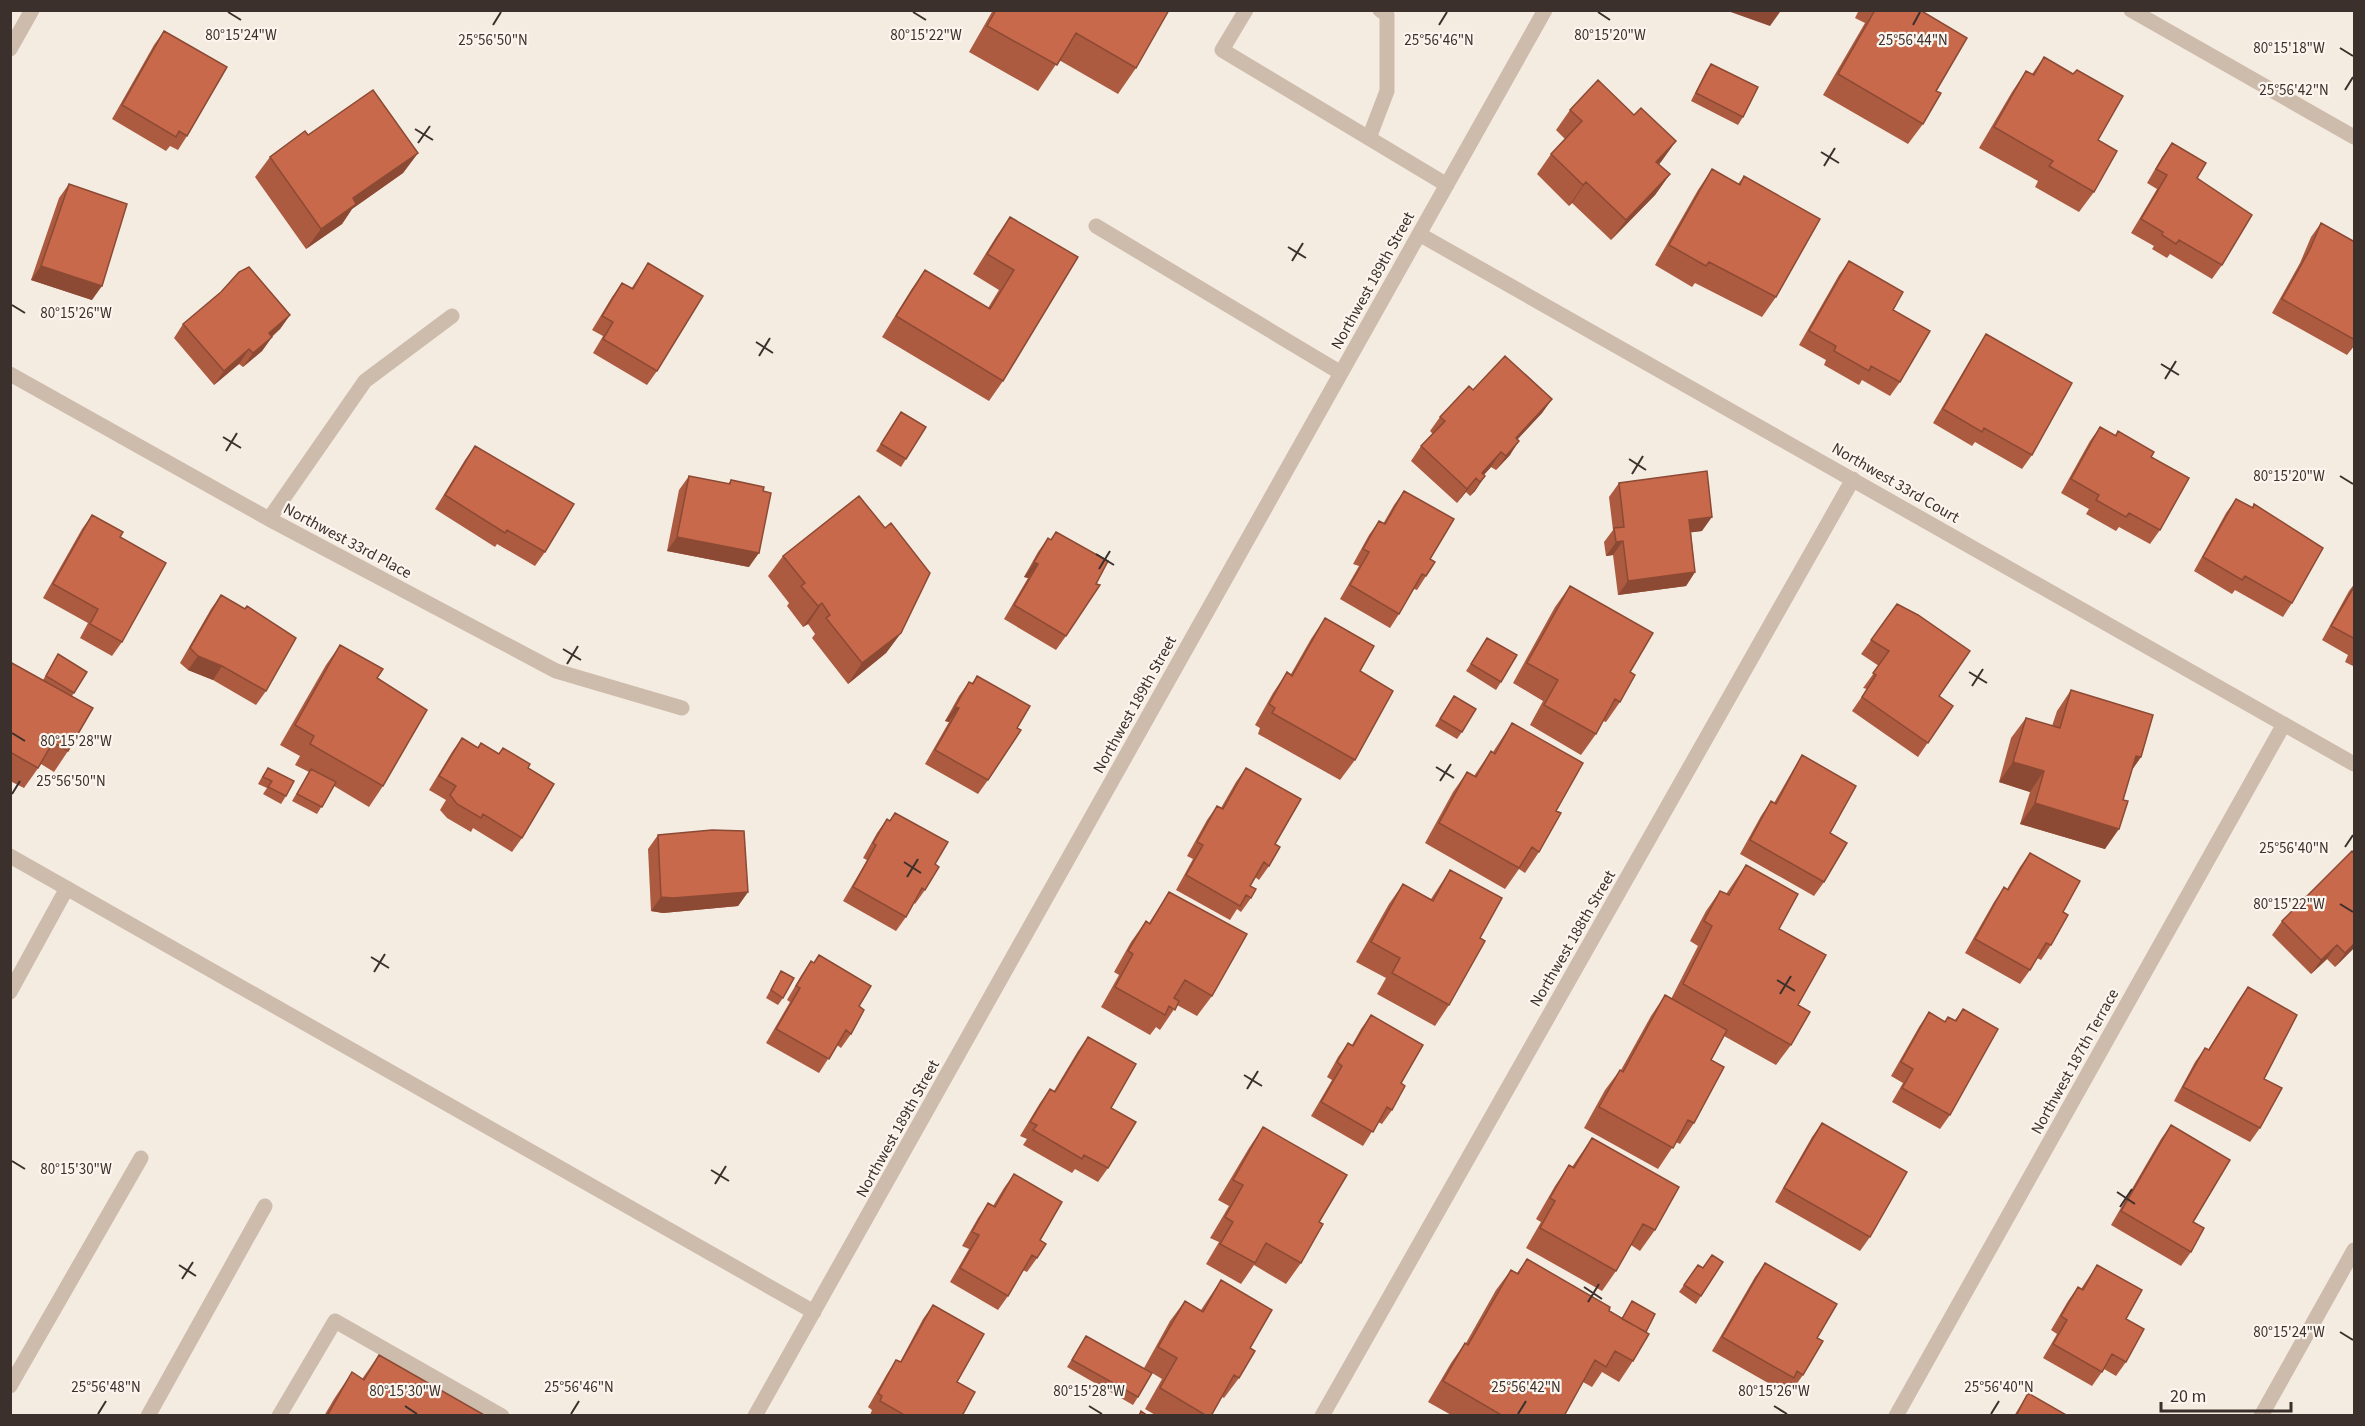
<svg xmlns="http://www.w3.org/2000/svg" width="2365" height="1426" font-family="'Source Sans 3',sans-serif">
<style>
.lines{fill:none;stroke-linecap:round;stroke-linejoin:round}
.minor{stroke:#cdbbac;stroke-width:15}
.wall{fill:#ac5a40}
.shaded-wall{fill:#8c4a34}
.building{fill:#c8694b;stroke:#8c4a34;stroke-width:1.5}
.ticks{fill:none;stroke:#3b302b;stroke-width:2}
.labels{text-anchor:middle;stroke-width:4.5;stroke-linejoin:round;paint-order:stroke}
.street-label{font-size:16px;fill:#3b302b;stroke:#fbf5ee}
.ticks-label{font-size:15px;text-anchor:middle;fill:#3b302b;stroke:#fbf5ee;stroke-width:4.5;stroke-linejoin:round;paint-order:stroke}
</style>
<rect width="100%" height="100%" fill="#f4ebe1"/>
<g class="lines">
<!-- minor -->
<path class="minor" d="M1246,10L1222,50L1447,185
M2131,10L2354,137
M10,49L32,10
M1369,138L1387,91V15L1380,10
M1096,226L1341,373
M1419,234L2354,764
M10,374L269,519L556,671L682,708
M269,519L365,381L452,316
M10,856L814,1312
M10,992L67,888
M10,1386L141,1158
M148,1416L265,1206
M279,1416L335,1321L502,1416
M755,1416L1545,10
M1322,1416L1853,479
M1896,1416L2284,724
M2261,1416L2354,1250"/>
</g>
<!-- wall -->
<path class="wall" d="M993,10H1169L1136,68L1118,94L1059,60L1038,91L969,52Z
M1859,10H1920L1936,91L1923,124L1908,144L1823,95L1865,23L1855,18Z
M164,31L187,136L178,150L170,146L166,151L112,119L154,45Z
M2044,57L2098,140L2094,192L2079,212L2035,187L2038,181L1979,148L2012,92L2026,71L2032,74Z
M1711,64L1743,117L1738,125L1691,101L1706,71Z
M1570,110L1634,115L1676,141L1659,164L1670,174L1655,195L1611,240L1572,203L1569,206L1537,174L1551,154L1565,139L1556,130Z
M308,135L418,153L403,173L352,209L342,224L306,249L255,177L270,157Z
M2172,143L2197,178L2222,265L2212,279L2170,254L2167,258L2152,249L2154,246L2131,233L2157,189L2147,183L2162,157Z
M1712,169L1738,184L1744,176L1776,297L1762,317L1695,283L1692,287L1655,265L1698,190Z
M69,184L92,300L31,280L59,198Z
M1010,217L1078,257L1003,381L989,401L882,337L911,290L925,270L988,308L999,290L973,274L996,237Z
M2321,223L2353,241L2355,239V345L2347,355L2272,313L2300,263L2311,237Z
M1849,261L1893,310L1900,382L1890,396L1862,380L1859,385L1824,365L1826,360L1799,345L1839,275Z
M648,263L657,371L647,385L593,353L603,336L592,330L612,297L622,283L631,289Z
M290,315L280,329L272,337L262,351L243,367L239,364L214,385L174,338L183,324Z
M1986,334L2032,455L2022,469L1975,442L1972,446L1933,423L1977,348Z
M1473,390L1552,399L1542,413L1517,439L1510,455L1496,470L1491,467L1484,475L1485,476L1475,491L1470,496L1466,492L1457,503L1411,461L1421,446L1433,434L1430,431L1440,417Z
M901,412L906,459L901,467L876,451Z
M2100,427L2115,435L2118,431L2151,457L2160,530L2150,544L2119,527L2116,531L2086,514L2089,509L2061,493L2090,441Z
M475,446L545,552L535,566L497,544L495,547L435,509L465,460Z
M689,476L728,484L731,480L749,567L667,551L679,490Z
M1619,483L1702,531L1691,532L1695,572L1686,586L1618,595L1613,555L1606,556L1604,542L1613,530L1609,497Z
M1404,491L1430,559L1426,576L1417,590L1414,589L1399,614L1390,628L1340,599L1359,566L1353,564L1369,535L1379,521L1383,524L1394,505Z
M2236,499L2252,508L2254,504L2292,603L2283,617L2235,590L2232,594L2194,571L2226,513Z
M92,515L122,642L112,656L80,638L88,623L43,598L82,529Z
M1048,538L1066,636L1056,650L1004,619L1028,578L1024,577L1038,552Z
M783,556L901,633L886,653L848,684L812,638L815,634L808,624L803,627L787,606L789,603L768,576Z
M2355,583V667L2345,662L2348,655L2322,640L2349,591Z
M1570,586L1630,672L1620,702L1606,722L1603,721L1596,734L1581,755L1530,725L1543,701L1513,683L1555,607Z
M221,595L266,691L256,705L213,680L188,670L180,663L211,609Z
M1897,604L1939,696L1953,706L1918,757L1852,711L1867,689L1863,688L1879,666L1861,654Z
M1325,618L1360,671L1355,760L1340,780L1258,734L1260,728L1255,725L1273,693L1287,672L1291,674L1311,639Z
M1487,638L1501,682L1496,690L1466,671Z
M340,645L377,678L383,786L369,807L334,786L317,814L292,801L309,772L295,765L300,756L280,745L326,665Z
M58,654L87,672L72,696L68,751L54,772L41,764L24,788L10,781V662L43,680Z
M977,676L988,780L978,794L925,764L949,722L945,721L959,696L969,682L972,683Z
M2071,690L2141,757L2132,770L2105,849L2020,824L2030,792L1999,782L2011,738L2026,718L2052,726L2057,711Z
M1454,696L1462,732L1457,739L1435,726Z
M1512,723L1556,811L1539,852L1525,873L1519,869L1505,889L1425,843L1453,792L1467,772L1474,776L1491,751L1493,752Z
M462,738L478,748L499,754L528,768L522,838L512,852L473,828L471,832L447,818L440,810L446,800L429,790L452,752Z
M1802,755L1830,833L1824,882L1814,896L1740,854L1761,816L1771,801L1774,803L1793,770Z
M268,768L286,796L281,804L263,794L267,788L258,784L263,775Z
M1246,768L1275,844L1269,866L1259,880L1255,877L1250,886L1251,898L1241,912L1237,909L1230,920L1176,890L1193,859L1187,856L1207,820L1217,806L1221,808L1236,782Z
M895,813L935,864L925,890L915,904L914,903L906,917L896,931L843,901L867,860L863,858L877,833L887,819L890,821Z
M658,835L748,892L738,906L663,913L651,911L648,849Z
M2030,853L2063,912L2051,945L2041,960L2037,958L2030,970L2020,984L1965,953L1994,902L2004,887L2007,889L2020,867Z
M1746,865L1779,929L1798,1005L1791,1045L1776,1065L1724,1036L1711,1060L1694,1123L1680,1144L1676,1142L1658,1169L1584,1128L1605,1090L1620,1070H1621L1651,1016L1665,995L1671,999L1698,946L1690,941L1706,911L1720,891L1726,894Z
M1450,870L1480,938L1449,1005L1435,1026L1377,994L1386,978L1356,962L1389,904L1403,884L1431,899Z
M1169,892L1212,996L1197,1016L1177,1005L1160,1030L1156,1027L1150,1035L1101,1007L1119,975L1114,972L1131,942L1146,921L1149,923Z
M2282,921L2355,947L2335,967L2327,959L2311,974L2272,935Z
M819,955L859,1006L851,1034L841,1048L837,1045L819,1073L766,1043L790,1002L787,1000L801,976L811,961L814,963Z
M781,971L783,998L778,1005L766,998Z
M2248,987L2264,1079L2260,1128L2250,1142L2174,1101L2195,1062L2205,1048L2208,1050L2238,1001Z
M1963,1009L1950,1115L1940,1129L1892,1102L1903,1083L1891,1076L1919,1027L1929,1012L1945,1022L1955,1020Z
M1371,1015L1401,1083L1392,1110L1382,1124L1378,1122L1363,1146L1311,1116L1332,1080L1327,1077L1338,1057L1348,1043L1352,1045L1361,1029Z
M1088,1037L1111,1108L1108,1168L1098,1182L1075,1169L1072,1173L1023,1145L1027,1139L1020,1136L1040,1103L1050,1089L1054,1091L1078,1051Z
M1822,1123L1870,1237L1860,1251L1775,1202L1812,1137Z
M2171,1125L2193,1222L2191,1252L2181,1266L2111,1225L2161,1139Z
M1263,1127L1319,1222L1301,1263L1286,1284L1254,1265L1241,1284L1206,1264L1219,1242L1210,1238L1229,1206L1218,1200L1249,1148Z
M1592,1138L1655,1230L1640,1251L1631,1245L1616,1271L1602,1291L1526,1248L1541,1222L1536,1219L1555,1186L1569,1165L1572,1167Z
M1014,1174L1040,1240L1037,1258L1027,1272L1023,1270L1008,1296L998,1310L950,1282L969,1249L962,1246L978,1218L988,1203L993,1206L1004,1188Z
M1527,1259L1622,1318L1632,1301L1646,1332L1633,1361L1619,1382L1602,1372L1592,1387L1583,1382L1564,1416H1453L1428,1402L1451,1363L1465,1343H1466L1496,1290L1511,1270L1517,1273Z
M1723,1262L1696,1304L1679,1292L1698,1265L1703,1268Z
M1765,1263L1803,1375L1793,1389L1788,1386L1784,1392L1712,1351L1755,1277Z
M2097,1265L2126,1319V1362L2116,1376L2104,1369L2092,1386L2043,1358L2057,1334L2051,1330L2068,1301L2078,1287L2081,1289Z
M1221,1280L1250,1348L1239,1378L1224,1398L1222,1397L1211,1416H1157L1145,1409L1162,1379L1144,1368L1170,1321L1185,1301L1201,1310Z
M933,1305L957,1382L962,1416H871L870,1415L872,1410L868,1407L887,1374L896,1360L900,1362L923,1319Z
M1086,1336L1138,1397L1133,1405L1067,1367Z
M379,1355L486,1416H324L334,1399L352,1372L362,1379Z
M2028,1393L2068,1416H2014Z"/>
<!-- shaded-wall -->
<path class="shaded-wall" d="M1725,10H1776L1780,12L1770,26Z
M1676,141L1661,162L1642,182L1656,162Z
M418,153L403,173L352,209L342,224L306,249L321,229L353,198Z
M1670,174L1655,195L1611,240L1626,220Z
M1586,182L1572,203L1569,206L1583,185Z
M41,266L102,286L92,300L31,280Z
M290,315L280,329L259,347L269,333Z
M272,337L262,351L243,367L253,353Z
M249,349L239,364L214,385L224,371Z
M1552,399L1542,413L1506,452L1516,438Z
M1519,441L1510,455L1496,470L1506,456Z
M1501,452L1491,467L1479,480L1482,473Z
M1485,476L1475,491L1470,496L1480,482Z
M1476,478L1466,492L1457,503L1467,489Z
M1712,517L1702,531L1679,534L1689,520Z
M677,537L759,553L749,567L667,551Z
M1623,541L1613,555L1606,556L1616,542Z
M1034,562L1038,564L1028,578L1024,577Z
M1695,572L1686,586L1618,595L1628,581Z
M822,603L808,624L803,627L818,606Z
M901,633L886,653L848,684L862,663Z
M198,656L222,666L213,680L188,670Z
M955,707L959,708L949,722L945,721Z
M2136,756L2141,757L2126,778Z
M2013,762L2044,771L2030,792L1999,782Z
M2035,803L2119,829L2105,849L2020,824Z
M748,892L738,906L663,913L651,911L661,897Z
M2355,943V947L2335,967L2345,953Z
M2337,945L2327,959L2311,974L2321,960Z"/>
<!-- building -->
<path class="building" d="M996,10H1169L1136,68L1076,33L1057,65L987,26Z
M1875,10H1920L1967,38L1936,91L1941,93L1923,124L1838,74Z
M164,31L227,67L187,136L179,131L176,137L122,105Z
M2044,57L2073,74L2077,70L2123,96L2098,140L2117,151L2094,192L2049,166L2053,161L1994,127L2026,71L2034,75Z
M1711,64L1758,87L1743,117L1696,93Z
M1598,80L1634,115L1641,108L1676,141L1656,162L1670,174L1626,220L1586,182L1583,185L1551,154L1582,121L1570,110Z
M373,90L418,153L353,198L356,204L321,229L270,157L305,131L308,135Z
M2172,143L2206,163L2197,178L2252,215L2222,265L2179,240L2176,244L2162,235L2163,232L2141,219L2167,175L2156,169Z
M1712,169L1740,185L1744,176L1820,219L1776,297L1709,262L1706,266L1669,245Z
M69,184L127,204L102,286L41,266Z
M1010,217L1078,257L1003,381L896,316L925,270L990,309L1014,270L987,254Z
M2321,223L2353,241L2355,239V340L2282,299L2310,249Z
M1849,261L1903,292L1893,310L1930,331L1900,382L1871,366L1869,371L1834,351L1836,346L1809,331Z
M648,263L703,296L657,371L603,339L613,322L602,316L622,283L633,289Z
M249,267L290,315L269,333L272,337L253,353L249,349L224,371L183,324L221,292L239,272Z
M1986,334L2072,383L2032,455L1984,428L1982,432L1943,409Z
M1505,356L1552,399L1516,438L1519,441L1506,456L1501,452L1482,473L1485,476L1480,482L1476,478L1467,489L1421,446L1445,421L1440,417L1469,386L1473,390Z
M901,412L926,427L906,459L881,444Z
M2100,427L2116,436L2118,431L2154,452L2151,457L2189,478L2160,530L2129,513L2126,517L2096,500L2099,495L2071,479Z
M475,446L574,504L545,552L507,530L505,533L445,495Z
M1707,471L1712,517L1689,520L1695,572L1628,581L1623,541L1616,542L1614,528L1624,527L1619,483Z
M689,476L730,484L731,480L764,487L763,491L771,493L759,553L677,537Z
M1404,491L1454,519L1430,559L1435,562L1426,576L1422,574L1399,614L1350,585L1369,552L1363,549L1379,521L1385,524Z
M859,496L885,528L891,523L930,573L901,633L862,663L826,618L830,615L822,603L818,606L801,586L805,583L783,556Z
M2236,499L2253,508L2254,504L2323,548L2292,603L2245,576L2242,580L2203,557Z
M92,515L123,532L120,537L166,563L122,642L90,624L98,609L53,584Z
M1056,532L1108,561L1096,584L1100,585L1066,636L1014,605L1038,564L1034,562L1048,538L1051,540Z
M2355,585V639L2331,626Z
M1570,586L1653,633L1630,672L1635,675L1620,702L1615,699L1596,734L1544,705L1558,680L1527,663Z
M221,595L245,609L247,606L296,638L266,691L222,666L198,656L190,648Z
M1897,604L1918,615L1970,651L1939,696L1953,706L1928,743L1862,697L1876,675L1873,673L1889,651L1871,640Z
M1325,618L1374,646L1360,671L1393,691L1355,760L1272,713L1275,708L1269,704L1287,672L1292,676Z
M1487,638L1517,655L1501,682L1471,664Z
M340,645L383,669L377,678L427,710L383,786L310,744L314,736L295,725Z
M58,654L87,672L74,693L46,676Z
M10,662L93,708L68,751L53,742L38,768L10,752Z
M977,676L1030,706L1017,728L1021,730L988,780L935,750L959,708L955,707L969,682L973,684Z
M2071,690L2153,715L2141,757L2136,756L2123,800L2128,801L2119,829L2035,803L2044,771L2013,762L2026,718L2060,728Z
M1454,696L1476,709L1462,732L1440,719Z
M1512,723L1583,763L1556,811L1561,813L1539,852L1532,847L1519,868L1439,823L1467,772L1476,777L1491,751L1495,754Z
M462,738L478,748L481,743L499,754L503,748L530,764L528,768L554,784L522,838L483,814L481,818L457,804L450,795L456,786L439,776Z
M1802,755L1856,786L1830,833L1847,843L1824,882L1750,840L1771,801L1776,804Z
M268,768L294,781L286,796L268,787L272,781L263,777Z
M1246,768L1301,799L1275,844L1280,847L1269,866L1264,862L1250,886L1256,889L1251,898L1246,895L1240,906L1186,875L1203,845L1197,842L1217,806L1223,809Z
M311,769L336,782L322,807L297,794Z
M895,813L948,842L935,864L939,867L925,890L922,888L906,917L853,887L876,845L873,843L887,819L890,821Z
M712,830L744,831L748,892L673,898L661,897L658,835Z
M2352,851L2355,854V943L2345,953L2337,945L2321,960L2282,921Z
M2030,853L2080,881L2063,912L2068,915L2051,945L2046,943L2030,970L1975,939L2004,887L2008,890Z
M1746,865L1798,894L1779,929L1826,955L1798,1005L1810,1012L1791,1045L1683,984L1712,926L1704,921L1720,891L1729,895Z
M1450,870L1502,898L1480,938L1485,941L1449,1005L1392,973L1400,958L1371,942L1403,884L1433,901Z
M1169,892L1247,934L1212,996L1185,980L1174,998L1179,1001L1175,1010L1169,1006L1165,1015L1115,987L1133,954L1128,951L1146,921L1150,924Z
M819,955L871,986L859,1006L864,1010L851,1034L846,1030L829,1059L776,1029L800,988L796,986L811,961L814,963Z
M781,971L794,978L783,998L771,990Z
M2248,987L2297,1015L2264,1079L2282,1088L2260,1128L2183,1087L2205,1048L2209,1050Z
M1665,995L1727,1030L1711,1060L1724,1067L1694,1123L1688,1120L1673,1148L1599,1107L1620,1070L1623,1072Z
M1963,1009L1998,1029L1950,1115L1902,1088L1913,1069L1901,1062L1929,1012L1945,1022L1948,1017L1956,1021Z
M1371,1015L1423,1045L1401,1083L1405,1086L1392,1110L1387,1107L1373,1132L1321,1102L1342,1066L1337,1062L1348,1043L1353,1046Z
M1088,1037L1136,1064L1111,1108L1136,1122L1108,1168L1084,1155L1082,1159L1033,1130L1037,1125L1030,1122L1050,1089L1055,1092Z
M1822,1123L1907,1172L1870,1237L1784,1188Z
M2171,1125L2230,1160L2193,1222L2204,1228L2191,1252L2121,1211Z
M1263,1127L1347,1175L1319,1222L1323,1224L1301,1263L1266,1243L1255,1263L1220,1244L1233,1222L1225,1217L1243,1185L1233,1180Z
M1592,1138L1679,1187L1655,1230L1643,1224L1616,1271L1540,1228L1555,1201L1550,1198L1569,1165L1574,1168Z
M1014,1174L1062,1202L1040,1240L1046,1244L1037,1258L1032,1255L1008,1296L960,1268L979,1235L972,1232L988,1203L995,1207Z
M1712,1255L1723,1262L1701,1296L1684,1285L1698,1265L1703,1268Z
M1527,1259L1610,1307L1609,1311L1649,1334L1633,1361L1615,1351L1606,1367L1595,1360L1564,1416H1503L1443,1381L1465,1343L1468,1345L1511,1270L1518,1274Z
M1765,1263L1837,1304L1817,1338L1823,1341L1803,1375L1797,1371L1794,1378L1722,1337Z
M2097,1265L2142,1290L2126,1319L2144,1329L2126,1362L2112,1354L2102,1372L2053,1344L2067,1320L2061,1316L2078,1287L2083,1290Z
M1221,1280L1272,1310L1250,1348L1255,1351L1239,1378L1234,1375L1211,1416H1207L1160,1388L1177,1358L1158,1347L1185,1301L1203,1312Z
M1632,1301L1655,1314L1646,1332L1622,1319Z
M933,1305L984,1334L957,1382L975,1392L962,1416H906L880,1401L882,1396L878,1393L896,1360L901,1362Z
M1086,1336L1152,1373L1138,1397L1072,1360Z
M379,1355L486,1416H327L352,1372L364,1380Z
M2028,1393L2068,1416H2016Z
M1141,1411L1148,1416H1139Z"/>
<!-- ticks -->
<path class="ticks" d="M228,12L241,20M913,12L926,20M1598,12L1610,20M493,25L501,12M1439,25L1447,12M1913,25L1920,12M2340,48L2353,56M2345,90L2353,77M415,129L433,140M418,143L430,126M1821,152L1839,163M1824,166L1835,148M1288,247L1306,258M1292,261L1303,243M12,305L25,313M756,342L773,353M759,356L770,338M2161,364L2179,375M2165,379L2176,361M223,437L241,448M226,451L237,433M1629,459L1646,470M1632,474L1643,456M2340,476L2353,484M1096,554L1114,565M1099,569L1110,551M563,649L581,660M567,664L578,646M1969,672L1987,683M1972,686L1983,669M12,733L25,741M1436,767L1454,778M1440,781L1451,764M12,794L20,781M2345,847L2353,835M904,862L921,873M907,877L918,859M2340,904L2353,912M371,957L389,968M374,972L385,954M1777,980L1795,991M1780,994L1791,976M1244,1075L1262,1086M1247,1089L1258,1071M12,1161L25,1169M711,1170L729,1181M715,1184L726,1166M2117,1192L2135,1204M2120,1207L2132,1189M179,1265L196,1276M182,1279L193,1262M1584,1287L1602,1299M1588,1302L1599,1284M2340,1332L2353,1340M405,1406L417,1414M1089,1406L1102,1414M1774,1406L1787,1414M98,1414L106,1401M571,1414L579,1401M1518,1414L1526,1401M1991,1414L1999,1401"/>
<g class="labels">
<!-- street labels -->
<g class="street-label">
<text transform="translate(1372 280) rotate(-61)" y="6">Northwest 189th Street</text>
<text transform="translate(1896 482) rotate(30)" y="6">Northwest 33rd Court</text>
<text transform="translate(348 540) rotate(28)" y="6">Northwest 33rd Place</text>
<text transform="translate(1134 704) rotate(-61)" y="6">Northwest 189th Street</text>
<text transform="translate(1572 938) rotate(-60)" y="6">Northwest 188th Street</text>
<text transform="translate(2074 1061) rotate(-61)" y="6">Northwest 187th Terrace</text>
<text transform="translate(897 1128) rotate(-61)" y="6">Northwest 189th Street</text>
</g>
</g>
<g class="ticks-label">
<text x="241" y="40">80°15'24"W</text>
<text x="1610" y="40">80°15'20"W</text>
<text x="926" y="40">80°15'22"W</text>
<text x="493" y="45">25°56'50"N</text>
<text x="1439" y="45">25°56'46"N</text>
<text x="1913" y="45">25°56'44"N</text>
<text x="2289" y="53">80°15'18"W</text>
<text x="2294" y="95">25°56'42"N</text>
<text x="76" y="318">80°15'26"W</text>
<text x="2289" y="481">80°15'20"W</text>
<text x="76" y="746">80°15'28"W</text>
<text x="71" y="786">25°56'50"N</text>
<text x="2294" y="853">25°56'40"N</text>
<text x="2289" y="909">80°15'22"W</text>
<text x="76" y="1174">80°15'30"W</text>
<text x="2289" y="1337">80°15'24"W</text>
<text x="106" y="1392">25°56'48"N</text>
<text x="579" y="1392">25°56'46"N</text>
<text x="1526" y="1392">25°56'42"N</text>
<text x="1999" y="1392">25°56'40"N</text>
<text x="405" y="1396">80°15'30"W</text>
<text x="1089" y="1396">80°15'28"W</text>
<text x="1774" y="1396">80°15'26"W</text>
</g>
<!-- border -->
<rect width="2365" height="1426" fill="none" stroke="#3b302b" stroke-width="24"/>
<!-- scale -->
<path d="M2161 1402v9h130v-9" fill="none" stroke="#3b302b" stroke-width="3"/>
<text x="2170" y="1402" font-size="18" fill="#3b302b" stroke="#fbf5ee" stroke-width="4.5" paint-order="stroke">20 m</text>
</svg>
